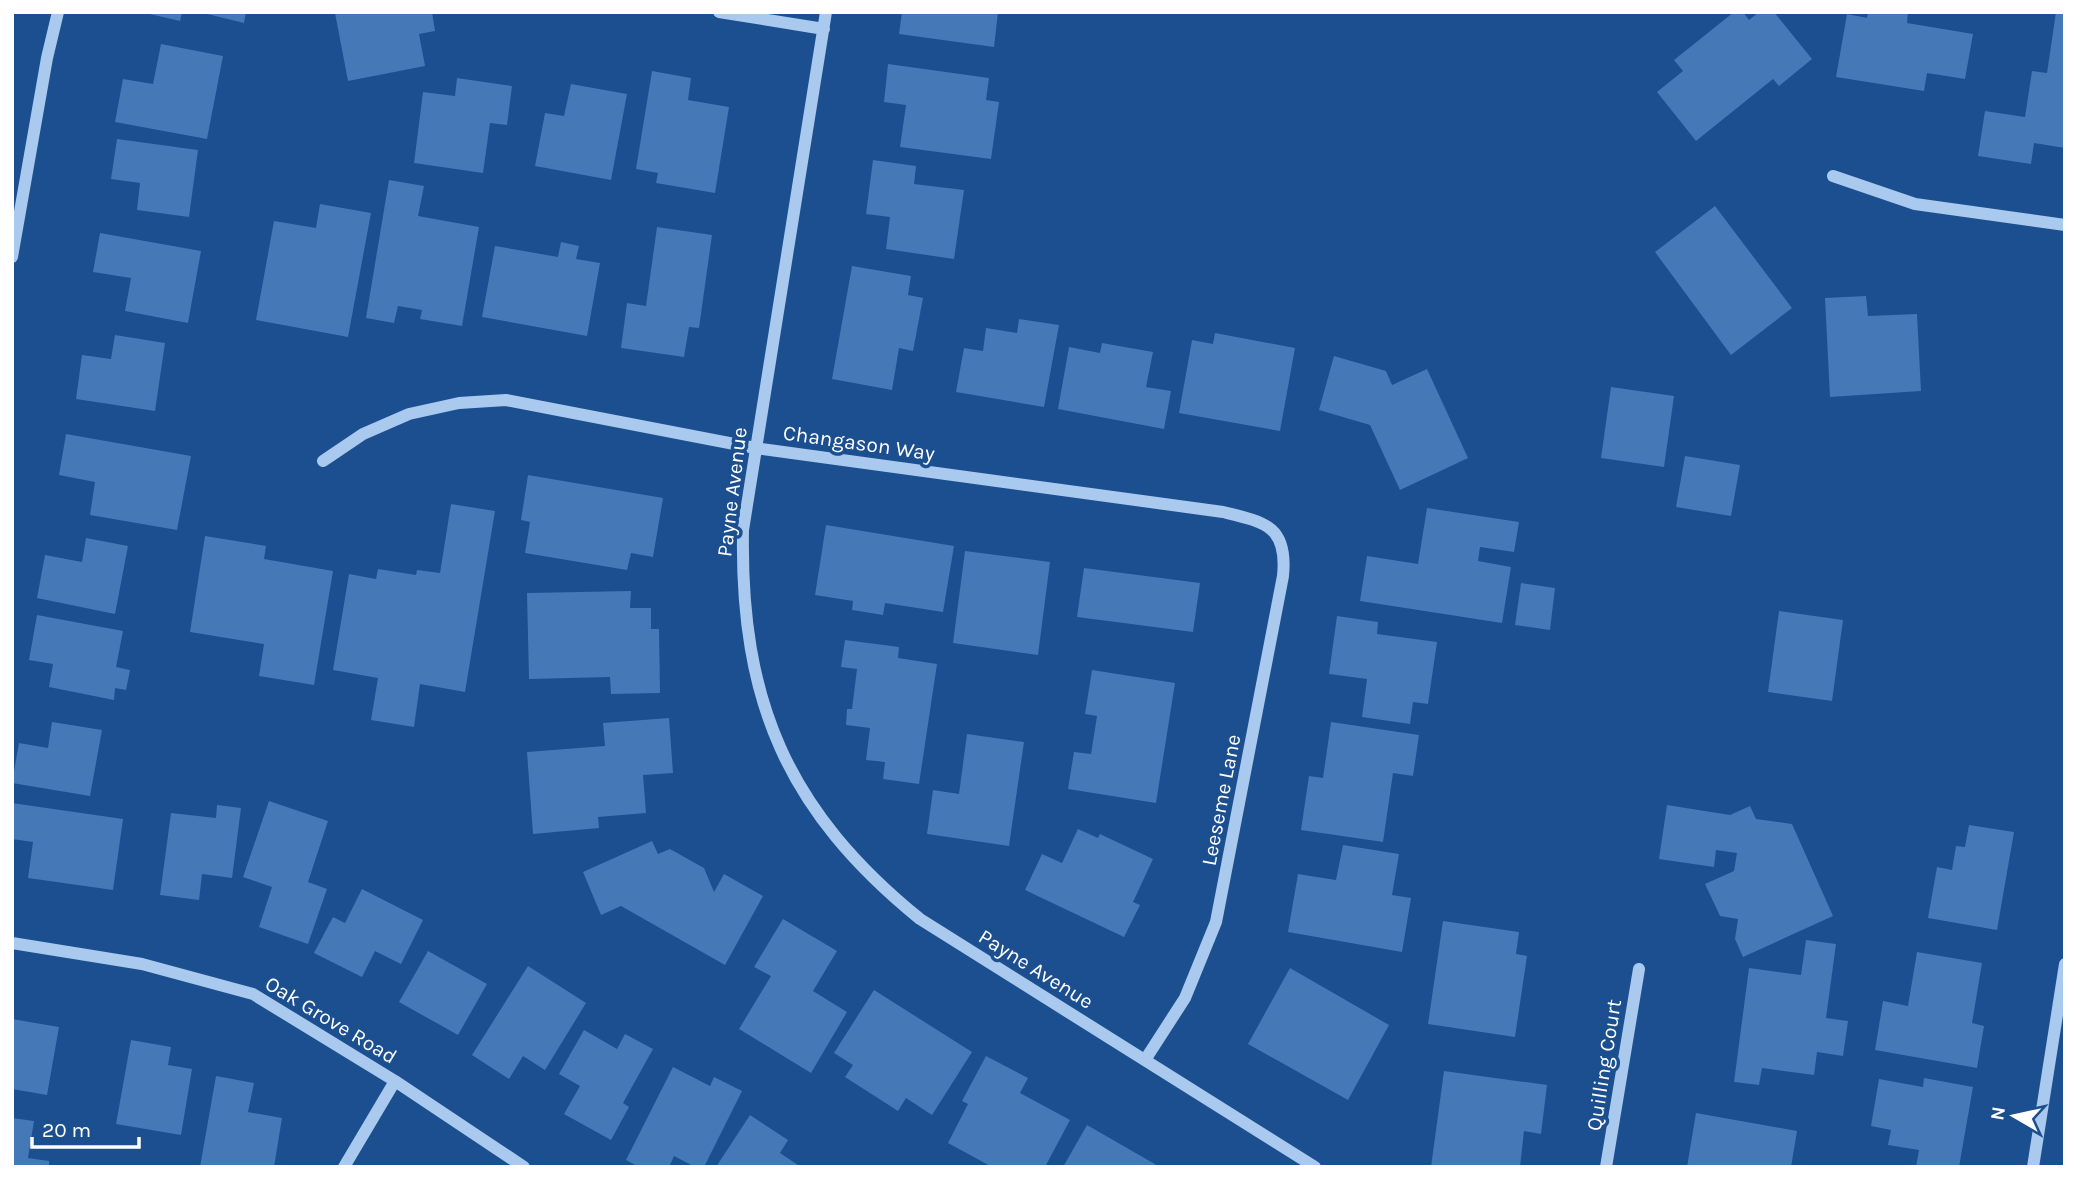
<svg xmlns="http://www.w3.org/2000/svg" width="2077" height="1179" font-family="Karla,sans-serif">
<style>
.building{fill:#4478b7}
.lines{fill:none;stroke-linecap:round;stroke-linejoin:round}
.minor{stroke:#a9c9ee;stroke-width:12}
.labels{text-anchor:middle;stroke-width:7;stroke-linejoin:round;paint-order:stroke}
.street-label{font-size:21px;fill:#fff;stroke:#1b4f8f}
</style>
<rect width="100%" height="100%" fill="#1b4f8f"/>
<!-- building -->
<path class="building" d="M141,12H182L180,21Z
M199,12H246L244,23Z
M341,12H432L435,31L419,34L425,66L348,81L335,13Z
M902,12H998L994,47L899,34Z
M1734,12H1743L1749,20L1759,12H1774L1812,59L1779,86L1773,79L1696,141L1657,92L1683,71L1674,60Z
M1868,12H1908L1907,23L1973,34L1965,79L1927,73L1924,91L1836,77L1847,14L1867,18Z
M2056,12H2065V148L2034,143L2031,164L1978,156L1985,111L2025,117L2032,71L2047,73Z
M161,44L223,56L207,139L115,122L123,79L153,84Z
M888,64L989,78L986,100L999,102L991,159L900,147L906,105L884,102Z
M652,71L691,78L688,100L729,107L715,193L656,183L658,173L636,169Z
M457,78L512,86L507,125L490,123L483,173L414,163L423,92L455,96Z
M571,84L627,94L611,180L535,166L545,113L564,116Z
M117,139L198,150L189,217L137,210L140,183L111,179Z
M873,160L916,166L914,184L964,190L954,259L886,249L890,217L866,214Z
M389,180L424,186L418,216L479,227L462,326L420,319L422,310L398,306L394,323L366,318Z
M320,204L371,213L348,337L256,320L274,221L316,228Z
M1715,206L1792,308L1731,355L1655,252Z
M657,227L712,235L699,328L689,327L684,357L621,348L627,303L646,306Z
M100,233L201,251L188,323L125,311L131,278L93,272Z
M561,242L579,246L576,259L600,263L587,336L482,317L495,246L558,257Z
M852,266L911,276L908,295L923,298L913,351L899,348L892,390L832,379Z
M1866,296L1868,316L1917,314L1921,391L1830,397L1825,298Z
M1019,319L1059,325L1044,407L956,392L964,348L983,351L986,328L1017,333Z
M1215,333L1295,348L1280,431L1179,413L1192,340L1213,344Z
M115,335L165,343L155,411L76,399L82,355L111,359Z
M1102,343L1153,352L1146,387L1171,391L1164,429L1058,409L1069,347L1100,353Z
M1334,356L1386,371L1392,385L1427,369L1468,458L1400,490L1370,425L1319,410Z
M1611,387L1674,396L1664,467L1601,458Z
M66,434L191,456L177,530L90,515L95,482L59,475Z
M1685,456L1740,465L1731,516L1676,507Z
M528,475L663,498L653,557L631,553L627,570L525,553L530,522L521,520Z
M451,504L495,511L465,692L420,684L414,727L371,720L378,678L333,670L349,574L376,579L378,569L416,575L417,570L440,573Z
M1427,508L1519,522L1514,552L1480,547L1478,561L1511,567L1502,623L1360,601L1367,556L1418,564Z
M826,525L954,546L943,612L885,603L883,615L852,610L853,601L815,595Z
M205,536L266,546L264,559L333,571L314,685L259,676L264,644L190,632Z
M86,538L128,546L115,614L37,598L45,555L82,562Z
M965,551L1050,562L1038,655L953,643Z
M1084,568L1200,583L1193,632L1077,617Z
M1521,583L1555,588L1550,630L1515,625Z
M631,591L630,608H651V629H659L660,693L611,694L610,677L529,679L527,593Z
M1779,611L1843,620L1832,701L1768,692Z
M37,615L123,631L116,667L130,670L126,690L115,688L114,700L49,687L53,664L29,660Z
M1337,616L1378,622L1377,634L1437,642L1428,704L1413,702L1410,724L1362,717L1367,679L1329,674Z
M845,640L899,647L898,658L937,664L919,784L883,779L885,762L866,760L870,728L846,725L847,709H852L857,669L841,667Z
M1092,670L1175,683L1156,803L1068,789L1074,752L1091,754L1097,716L1085,714Z
M669,718L673,773L643,775L646,813L598,817L599,828L533,834L527,752L605,746L603,723Z
M52,722L102,730L90,796L12,783L19,743L48,748Z
M1331,722L1419,735L1413,776L1393,773L1383,842L1301,830L1309,776L1323,778Z
M967,734L1024,742L1009,846L927,834L933,790L959,794Z
M269,801L328,821L308,882L327,889L308,944L259,927L272,887L243,877Z
M12,803L123,819L113,890L28,878L33,842L12,839Z
M217,805L241,808L232,878L202,874L199,900L160,895L171,813L216,818Z
M1667,805L1730,815L1750,806L1756,819L1792,824L1833,916L1743,957L1735,939L1738,919L1720,916L1705,884L1734,871L1737,853L1716,850L1714,867L1659,859Z
M1969,825L2014,832L1997,930L1928,918L1937,867L1952,870L1956,846L1965,847Z
M1078,829L1098,838L1100,834L1153,859L1133,902L1140,905L1124,937L1025,890L1042,854L1062,863Z
M652,841L658,854L670,849L704,868L714,892L724,874L763,896L725,965L621,906L601,915L583,872Z
M1343,845L1399,854L1392,895L1411,898L1402,952L1288,932L1298,874L1336,880Z
M362,889L423,920L401,964L375,951L362,977L314,953L333,917L345,923Z
M783,919L837,951L813,991L847,1012L811,1073L739,1029L771,976L754,967Z
M1443,921L1519,932L1516,954L1527,956L1515,1037L1428,1024Z
M1806,940L1836,944L1826,1018L1848,1021L1843,1056L1817,1052L1814,1075L1762,1068L1759,1085L1734,1082L1749,968L1801,975Z
M428,951L487,984L458,1035L399,1002Z
M1917,952L1982,963L1972,1023L1984,1026L1977,1068L1875,1050L1883,1001L1908,1006Z
M528,966L586,1003L545,1070L523,1056L509,1079L472,1055Z
M1290,968L1389,1025L1348,1100L1248,1044Z
M874,990L972,1052L932,1115L906,1098L898,1111L845,1077L853,1065L834,1053Z
M12,1019L59,1027L47,1095L12,1089Z
M584,1030L617,1049L625,1034L653,1049L623,1103L629,1107L611,1140L564,1114L580,1086L559,1074Z
M131,1040L171,1047L168,1065L192,1069L181,1135L116,1124Z
M986,1056L1028,1078L1020,1093L1070,1120L1045,1167H992L948,1143L968,1104L962,1101Z
M673,1067L710,1086L714,1077L742,1091L704,1167H695L674,1156L669,1167H639L626,1160Z
M1444,1071L1547,1085L1541,1134L1524,1131L1520,1167H1431Z
M216,1076L254,1083L248,1112L282,1118L274,1167H200Z
M1924,1078L1973,1087L1959,1167H1916L1919,1150L1888,1145L1891,1130L1871,1126L1879,1079L1923,1087Z
M1696,1113L1797,1131L1791,1167H1687Z
M750,1115L788,1140L780,1153L801,1167H716Z
M12,1118L34,1121L28,1158L49,1161V1167H12Z
M1087,1125L1160,1167H1063Z"/>
<g class="lines">
<!-- minor -->
<path class="minor" d="M719,12L824,29
M826,12L743,530C740,701 787,811 920,919L1315,1167
M1833,176L1915,204L2065,225
M12,257L47,58L58,12
M323,461L363,434L409,414L459,403L506,400L755,448L1223,512C1265,522 1288,526 1283,576L1216,922L1185,998L1145,1060
M12,943L142,964L253,994L395,1081L524,1167
M344,1167L395,1081
M1606,1167L1639,969
M2033,1167L2065,964"/>
</g>
<g class="labels">
<!-- street labels -->
<g class="street-label">
<text transform="translate(859 443) rotate(8)" y="7">Changason Way</text>
<text transform="translate(732 492) rotate(-83)" y="7">Payne Avenue</text>
<text transform="translate(1221 800) rotate(-79)" y="7">Leeseme Lane</text>
<text transform="translate(1036 969) rotate(32)" y="7">Payne Avenue</text>
<text transform="translate(331 1020) rotate(31)" y="7">Oak Grove Road</text>
<text transform="translate(1604 1065) rotate(-81)" y="7">Quilling Court</text>
</g>
</g>
<!-- border -->
<rect width="2077" height="1179" fill="none" stroke="#ffffff" stroke-width="28"/>
<!-- north arrow -->
<g transform="translate(2014 1116) rotate(279)" stroke="#1b4f8f" stroke-width="5" paint-order="stroke">
<path d="M0-5L12 26L0 18L-12 26Z" fill="#ffffff"/>
<text y="-10" font-size="19" font-weight="bold" text-anchor="middle" fill="#ffffff">N</text>
</g>
<!-- scale -->
<path d="M32 1137v10h107v-10" fill="none" stroke="#ffffff" stroke-width="3.5"/>
<text x="42" y="1137" font-size="21" fill="#ffffff" stroke="#1b4f8f" stroke-width="5" paint-order="stroke">20 m</text>
</svg>
